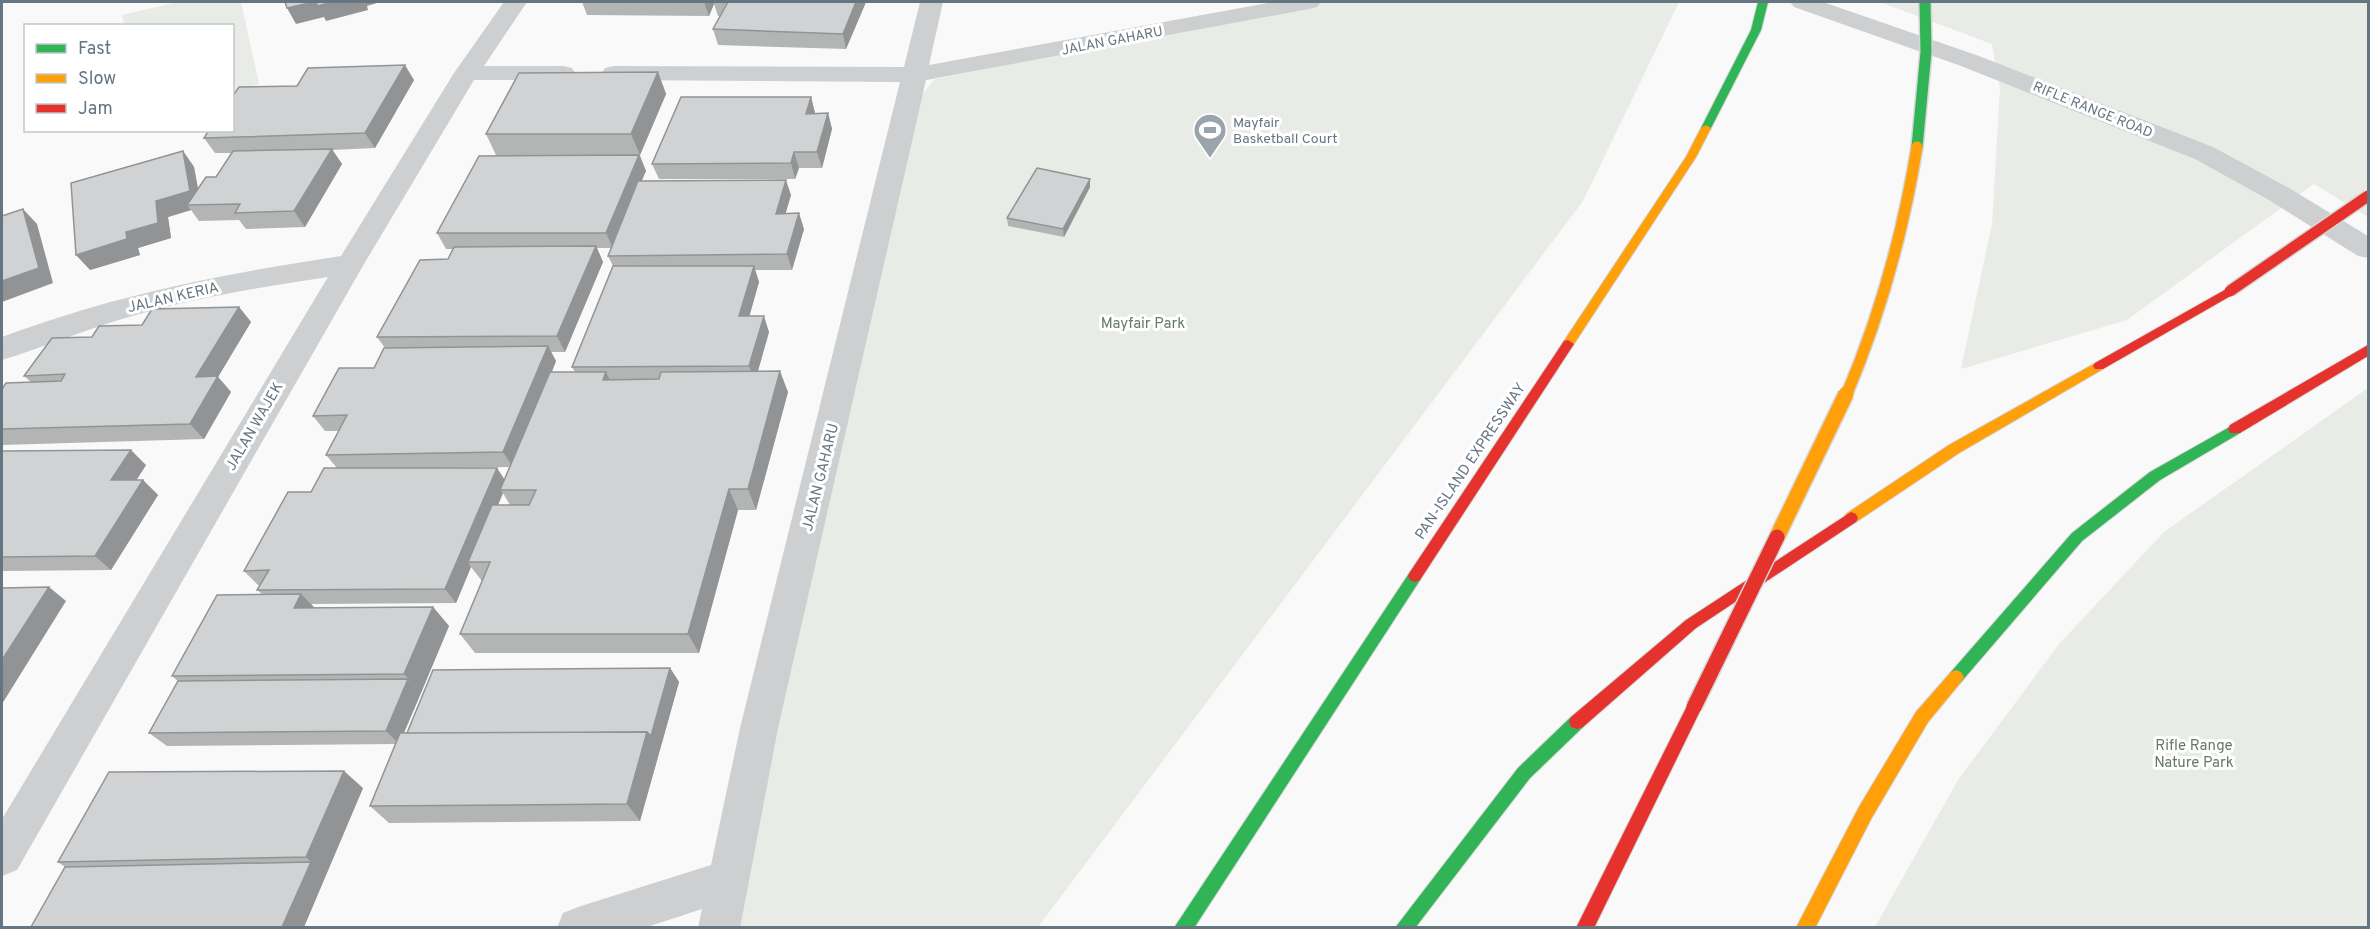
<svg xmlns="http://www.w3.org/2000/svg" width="2370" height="929" font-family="Overpass,sans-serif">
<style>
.green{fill:#e8ebe6}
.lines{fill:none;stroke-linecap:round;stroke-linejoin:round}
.fast-casing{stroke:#d5d6d6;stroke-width:2}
.slow-casing{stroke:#d5d6d6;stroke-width:2}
.jam-casing{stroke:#d5d6d6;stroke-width:2}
.street{fill:#cecfd0;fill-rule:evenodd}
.fast{fill:#30b455;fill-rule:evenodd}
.slow{fill:#ff9f0a;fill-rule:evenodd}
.jam{fill:#e5322d;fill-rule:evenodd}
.fast-bridge-casing{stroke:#d5d6d6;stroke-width:14;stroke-linecap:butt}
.slow-bridge-far1-casing{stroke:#d5d6d6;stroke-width:14;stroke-linecap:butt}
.slow-bridge-casing{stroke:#d5d6d6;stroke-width:18;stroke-linecap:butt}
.jam-bridge-far1-casing{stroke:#d5d6d6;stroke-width:14;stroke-linecap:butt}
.jam-bridge-casing{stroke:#d5d6d6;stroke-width:18;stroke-linecap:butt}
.fast-bridge{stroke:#30b455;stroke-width:11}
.slow-bridge-far1{stroke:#ff9f0a;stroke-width:11}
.slow-bridge{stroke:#ff9f0a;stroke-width:15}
.jam-bridge-far1{stroke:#e5322d;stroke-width:11}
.jam-bridge{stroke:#e5322d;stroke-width:15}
.wall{fill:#b3b5b5;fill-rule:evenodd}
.shaded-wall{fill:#929394}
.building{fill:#d0d2d3;stroke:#929394;stroke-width:1.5}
.labels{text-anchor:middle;stroke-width:6;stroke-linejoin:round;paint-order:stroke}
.far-street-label{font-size:14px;fill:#657683;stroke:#fff}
.far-poi-label{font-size:14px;fill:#657683;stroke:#fff;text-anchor:start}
.street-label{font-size:15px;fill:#657683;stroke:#fff}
.park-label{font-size:15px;fill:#687a64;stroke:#fff}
</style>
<rect width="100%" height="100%" fill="#f9f9f9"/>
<!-- green -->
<path class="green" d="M178,2H241L259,84L233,91L232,26L124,25L122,15Z
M1326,2H1679L1583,201L1038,927L715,928L904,116L935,79Z
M1880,2H2368V217L2314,184L2127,320L1961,369L1992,224L2000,89L1992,44Z
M2368,388V927H1875L1958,780L2059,644L2164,532Z"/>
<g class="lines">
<!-- fast casing -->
<g class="fast-casing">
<path id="fast" d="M1758,2H1768L1761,30L1711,128L1710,130H1702L1701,128L1751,30Z
M2235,424L2242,429L2240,433L2160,480L2082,541L1961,682L1956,684L1951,682L1948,677L1951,672L2072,533L2150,472Z
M1415,570L1420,572L1422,576L1420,580L1194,928H1174L1410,572Z
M1577,715L1583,717L1585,722L1583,727L1530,778L1415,928H1395L1518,768L1571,717Z"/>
</g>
<!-- slow casing -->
<g class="slow-casing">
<path id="slow" d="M1706,125L1711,128L1696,157L1572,347H1564L1562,344L1564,341L1686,157L1701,128Z
M2099,361L2103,363L2105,366L2103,369L1959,453L1856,522H1846L1844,518L1846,514L1949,445Z
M1956,670L1961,672L1964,677L1961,682L1928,722L1871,819L1815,928H1796L1859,807L1916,712L1951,672Z"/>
</g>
<!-- jam casing -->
<g class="jam-casing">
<path id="jam" d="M2230,287L2236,291L2234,294L2103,369H2095L2093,366L2095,363Z
M1568,340L1574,344L1572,347L1420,580L1415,582L1410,580L1408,576L1410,572L1564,341Z
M2368,345V356L2240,433H2230L2228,429L2230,425Z
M1851,512L1856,514L1858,518L1856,522L1696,628L1583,727L1577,729L1571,727L1569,722L1571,717L1686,620Z
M1694,700L1699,702L1702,707L1594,928H1576L1689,702Z"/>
</g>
<!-- street -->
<path class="street" d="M504,2H527L484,66H563L572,68L575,73L572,78L563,80H474L364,264L17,870L2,876V819L328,277C261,287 194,298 129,317C86,329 45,347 2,360V337C114,295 222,274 341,256L454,73Z
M920,2H943L929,65L1274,2H1321L1317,7L1309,9L926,80L778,728L740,928H698L702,909L644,928H557L563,913L578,907L711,865L740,728L900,82L614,80L605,78L602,73L605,68L614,66L904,67Z
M1790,2H1823L1979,56L2213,147L2289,188L2368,236V258L2358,256L2269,200L2195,159L1961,66L1794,7Z"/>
<!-- fast -->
<use href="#fast" class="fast"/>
<!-- slow -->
<use href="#slow" class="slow"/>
<!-- jam -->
<use href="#jam" class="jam"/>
<!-- fast-bridge casing -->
<g class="fast-bridge-casing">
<path id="fast-bridge" d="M1917,147L1926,52L1925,2"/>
</g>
<!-- slow-bridge-far1 casing -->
<g class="slow-bridge-far1-casing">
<path id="slow-bridge-far1" d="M1846,396C1880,316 1903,233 1917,147"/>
</g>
<!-- slow-bridge casing -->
<g class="slow-bridge-casing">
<path id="slow-bridge" d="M1777,537L1846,394"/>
</g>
<!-- jam-bridge-far1 casing -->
<g class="jam-bridge-far1-casing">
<path id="jam-bridge-far1" d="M2230,291L2368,196"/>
</g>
<!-- jam-bridge casing -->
<g class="jam-bridge-casing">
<path id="jam-bridge" d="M1694,707L1777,537"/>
</g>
<!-- fast-bridge -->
<use href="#fast-bridge" class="fast-bridge"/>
<!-- slow-bridge-far1 -->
<use href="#slow-bridge-far1" class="slow-bridge-far1"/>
<!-- slow-bridge -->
<use href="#slow-bridge" class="slow-bridge"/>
<!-- jam-bridge-far1 -->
<use href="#jam-bridge-far1" class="jam-bridge-far1"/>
<!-- jam-bridge -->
<use href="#jam-bridge" class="jam-bridge"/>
</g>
<!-- wall -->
<path class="wall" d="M582,2H866L846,49L718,45L713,29L721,16H718L714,4L709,16L587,15Z
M658,72L666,94L640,155L646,171L641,181L791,195L785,214L804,229L792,270H755L759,282L749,316L769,332L758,371L788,392L756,510H738L699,653H475L460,634L482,581L471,567L456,603L311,604L314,608L433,607L449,626L404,733L670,668L679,682L640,821L389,823L370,806L395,744L167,746L149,733L178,681L172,676L262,594L257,590L260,585H258L244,571L311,492L337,468L326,455L339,431H325L313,416L374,368L385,348L377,337L448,259L453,249H446L437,233L496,155L486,134ZM597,248H611L608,256L613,266L572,367L575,372H552L556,361L551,352H565L603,262ZM510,467L505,480L432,468ZM503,493L510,505H498Z
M414,80L375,148L332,150L342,164L305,227L246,229L239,220L199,221L191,210L168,217L171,238L138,248L140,255L90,270L183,151L194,167L198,189L216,177L232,153H215L204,138L297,86Z
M811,97L815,113H828L832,129L822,168H799L795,179H659L652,164Z
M1090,179V187L1064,237L1008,226L1007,218Z
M239,307L251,322L218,377L231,392L204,439L2,445V389L31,382L24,376L92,337L142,325Z
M2,451L146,465L136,480H143L158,495L111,570L2,571Z
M363,788L304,927L65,867L58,862Z"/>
<!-- shaded-wall -->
<path class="shaded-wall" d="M314,2H377V3L367,6L368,10L326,21L324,17L296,24L287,8Z
M704,2H713L714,4L709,16Z
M856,2H866L846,49L843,34Z
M405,65L414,80L375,148L365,133Z
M658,72L666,94L640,155L631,134Z
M811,97L815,113L810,129L806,114Z
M828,113L832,129L822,168L817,152Z
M332,149L342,164L305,227L294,211Z
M183,151L194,167L201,205H187L191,210L168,217L171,238L138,248L140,255L90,270L76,255L126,232L156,201Z
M794,152L799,168L795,179L791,163Z
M639,155L646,171L613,248L606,233Z
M1090,179V187L1064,237L1063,229Z
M786,180L791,195L781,229L776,214Z
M23,209L37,224L53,283L2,302V281Z
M799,213L804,229L792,270L787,254Z
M596,246L603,262L565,352L557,336Z
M754,266L759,282L745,332L739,316Z
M239,307L251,322L218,377L231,392L204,439L190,424L196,377Z
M764,316L769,332L755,381L749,366Z
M548,346L556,361L513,467L503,452Z
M780,371L788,392L756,510L748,489Z
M606,372L616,393L603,380Z
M131,450L146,465L127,495L111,480Z
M497,468L507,483L500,490L503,493L474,562H468L471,567L456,603L445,589Z
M143,480L158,495L111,570L95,556Z
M729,489L738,510L699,653L688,634Z
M49,587L66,601L2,704V660Z
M301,594L320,613L294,608Z
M433,607L449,626L421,693L404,674Z
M670,668L679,682L640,821L627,804L647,732Z
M408,679L421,693L399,744L386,731Z
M344,771L363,788L304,927H282L311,862L306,857Z"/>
<!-- building -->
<path class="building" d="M285,2H314L287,8Z
M317,2H333L317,6Z
M728,2H856L843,34L713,29Z
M405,65L365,133L204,138L209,130H232V97L239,87L297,86L308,68Z
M658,72L631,134H486L519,73Z
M681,97H811L806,114L828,113L817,152H794L791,163L652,164Z
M332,149L294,211L235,213L240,204L187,205L206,177H216L233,151Z
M183,151L190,191L156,201L158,223L126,232L127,239L76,255L71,183Z
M639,155L606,233H437L479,156Z
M1037,168L1090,179L1063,229L1007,218Z
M786,180L776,214L799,213L787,254L608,256L638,181Z
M23,209L39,268L2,281V216Z
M596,246L557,336L377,337L420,260L448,259L454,247Z
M613,266H754L739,316H764L749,366L572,367Z
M239,307L196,377L218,376L190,424L2,429V389L6,383L61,381L65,374L24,376L52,338L92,337L99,326L142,325L152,309Z
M548,346L503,452L326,455L347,415L313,416L339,368H374L384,348Z
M780,371L748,489H729L688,634H460L490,562H468L492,505H529L536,490H500L550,372H606L603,380L659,379L661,372Z
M131,450L111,480H143L95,556L2,557V451Z
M324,468H497L445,589L257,590L269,570L244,571L288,492H311Z
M49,587L2,660V588Z
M301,594L294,608L433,607L404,674L172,676L217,595Z
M670,668L651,736L647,732L407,733L433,670Z
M408,679L386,731L149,733L178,681Z
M647,732L627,804L370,806L400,733Z
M344,771L306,857L58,862L109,772Z
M311,862L282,927H31L65,867Z"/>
<!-- icons -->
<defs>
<g id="stadium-pin" transform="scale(1.725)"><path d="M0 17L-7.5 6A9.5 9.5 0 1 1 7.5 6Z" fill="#99a4ac" stroke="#fff"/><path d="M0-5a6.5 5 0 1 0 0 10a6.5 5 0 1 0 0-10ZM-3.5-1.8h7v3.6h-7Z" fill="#fff"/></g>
</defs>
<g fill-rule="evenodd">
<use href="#stadium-pin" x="1210" y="130"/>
</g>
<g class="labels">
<!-- far-street labels -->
<g class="far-street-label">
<text transform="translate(1112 40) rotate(-11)" y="5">JALAN GAHARU</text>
<text transform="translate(2093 109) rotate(22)" y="5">RIFLE RANGE ROAD</text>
</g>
<!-- far-poi labels -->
<g class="far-poi-label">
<text x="1233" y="127">Mayfair<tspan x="1233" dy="16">Basketball Court</tspan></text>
</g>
<!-- street labels -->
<g class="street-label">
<text transform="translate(173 297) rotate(-13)" y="5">JALAN KERIA</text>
<text transform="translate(254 426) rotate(-60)" y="5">JALAN WAJEK</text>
<text transform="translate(1470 461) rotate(-56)" y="5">PAN-ISLAND EXPRESSWAY</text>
<text transform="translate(820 477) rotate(-76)" y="5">JALAN GAHARU</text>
</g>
<!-- park labels -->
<g class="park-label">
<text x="1143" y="328">Mayfair Park</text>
<text x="2194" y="750">Rifle Range<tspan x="2194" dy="17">Nature Park</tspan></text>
</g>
</g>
<!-- border -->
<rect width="2370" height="929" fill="none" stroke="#657683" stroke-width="6"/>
<!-- legend -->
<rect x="24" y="24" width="210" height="108" fill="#ffffff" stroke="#c1c8cd" stroke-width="1.5"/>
<rect x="36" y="44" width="30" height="9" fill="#30b455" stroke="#c1c8cd" stroke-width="1.5"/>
<text x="78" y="54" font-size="18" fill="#657683">Fast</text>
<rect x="36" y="74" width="30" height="9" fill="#ff9f0a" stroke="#c1c8cd" stroke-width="1.5"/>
<text x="78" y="84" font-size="18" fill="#657683">Slow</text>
<rect x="36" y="104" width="30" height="9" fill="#e5322d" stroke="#c1c8cd" stroke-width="1.5"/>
<text x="78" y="114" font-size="18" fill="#657683">Jam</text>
</svg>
